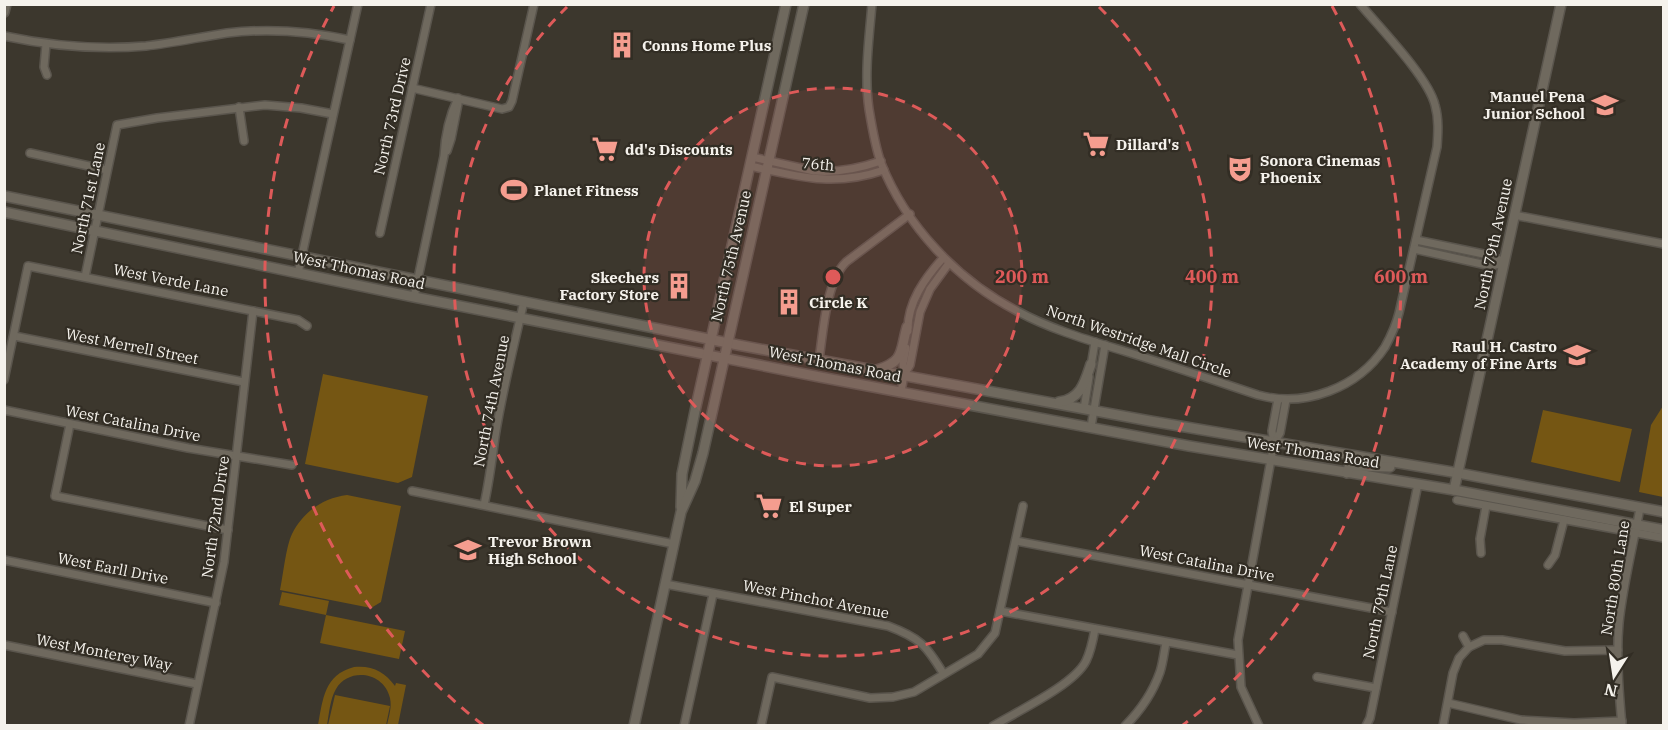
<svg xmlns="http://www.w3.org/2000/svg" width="1668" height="730" viewBox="0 0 1668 730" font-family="'IBM Plex Serif',serif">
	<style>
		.green { fill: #755613 }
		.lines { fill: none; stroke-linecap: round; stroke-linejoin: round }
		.street-casing { stroke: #5a554d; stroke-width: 10 }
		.secondary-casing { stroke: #5a554d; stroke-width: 12 }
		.street { stroke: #6f695e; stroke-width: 7 }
		.secondary { stroke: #6f695e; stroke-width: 9 }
		.ring { fill: none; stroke: #de5a59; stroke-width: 3; stroke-dasharray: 10 8 }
		.labels { text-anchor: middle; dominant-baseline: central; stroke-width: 4.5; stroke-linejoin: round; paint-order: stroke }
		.poi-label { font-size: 15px; font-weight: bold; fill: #f5f2ec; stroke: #322d24; text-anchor: start }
		.street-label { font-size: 15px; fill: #f5f2ec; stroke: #322d24 }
		.centre { fill: #de5a59; stroke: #322d24; stroke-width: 3 }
		.ring-label { font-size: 18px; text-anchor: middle; font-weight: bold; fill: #de5a59; stroke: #322d24; stroke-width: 4.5; stroke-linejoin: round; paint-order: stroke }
	</style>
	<rect width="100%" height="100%" fill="#3c372d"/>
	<g class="green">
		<polygon points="323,374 428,396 412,477 398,483 305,464"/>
		<polygon points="1663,406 1663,497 1639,492 1651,425"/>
		<polygon points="1543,410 1632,429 1620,482 1531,462"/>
		<path d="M347,495L401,506L381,602L371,608L280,590C283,576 286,546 292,534C303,512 323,498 347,495Z"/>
		<polygon points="282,592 329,601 326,615 405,631 399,659 320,643 326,615 279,605"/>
		<path d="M354,667C372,665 385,672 395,686L396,683L406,685L398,725H387C389,716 392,707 390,698C384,672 349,667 336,689C330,699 329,714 327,725H318C323,699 324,675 354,667Z"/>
		<polygon points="335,695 390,706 386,725 328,725"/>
	</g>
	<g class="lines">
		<g class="street-casing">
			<g id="street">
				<path d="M872,4C869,39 864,75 869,109C872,127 875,146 881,163C906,226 957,280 1017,311C1050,329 1088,340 1124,351C1169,365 1213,380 1258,395C1305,408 1358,388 1385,347C1391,336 1396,325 1399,313L1437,147C1438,133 1439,119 1435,105C1428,77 1380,28 1360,4"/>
				<path d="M4,36C51,46 98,50 146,46C173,43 200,37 227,33C269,28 309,31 350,40"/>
				<polyline points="46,44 44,67 47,75"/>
				<polyline points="412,88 502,109 509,107 512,101 534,4"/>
				<polyline points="239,107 244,141"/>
				<polyline points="447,151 451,139 458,104"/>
				<polyline points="30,153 107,170"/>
				<path d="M752,157L814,171C838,173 858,169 881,161"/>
				<path d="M750,166C800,177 834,187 884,170"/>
				<polyline points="1514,215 1664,244"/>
				<polyline points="380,233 431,4"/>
				<polyline points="1416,240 1493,256 1504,263"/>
				<polyline points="1414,249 1491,266 1504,263"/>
				<polyline points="298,273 358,4"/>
				<polyline points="85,277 117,125 157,118 265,105 301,108 333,114"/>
				<path d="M414,297L444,156C445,136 449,117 458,98"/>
				<path d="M908,331C907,303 925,278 943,258"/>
				<polyline points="14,336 244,382"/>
				<path d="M819,360C823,333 826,281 846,262L910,214"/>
				<polyline points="1091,366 1095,342"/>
				<polyline points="904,375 903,364 906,348"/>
				<polyline points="4,380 28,266 298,320 307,326"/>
				<polyline points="901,392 904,375 910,365 920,312 930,289 949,263"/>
				<polyline points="1084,409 1089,377"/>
				<polyline points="4,410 188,448 292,465"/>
				<polyline points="70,424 55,496 228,530"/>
				<polyline points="1091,427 1105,345"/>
				<polyline points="1274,443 1272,431 1278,399"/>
				<polyline points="412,491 674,544"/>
				<polyline points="1457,500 1664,538"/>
				<path d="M484,505C489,483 492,460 495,437C502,392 514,346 524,301"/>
				<polyline points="1016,541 1392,612"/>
				<polyline points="1481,553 1480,539 1486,506"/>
				<polyline points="4,560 216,603"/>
				<polyline points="1548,565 1555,555 1564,520"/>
				<path d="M665,584L888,626C920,638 926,645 943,673"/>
				<polyline points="1000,611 1238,655"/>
				<polyline points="1463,636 1469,647"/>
				<polyline points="4,645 197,684"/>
				<polyline points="1317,677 1376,688"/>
				<polyline points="1448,703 1521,720 1574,723 1622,721"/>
				<polyline points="189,726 224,562 253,311"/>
				<polyline points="684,726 713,594"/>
				<polyline points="761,726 772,677 870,698 893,697 914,692 978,654 995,633 1023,506"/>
				<path d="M993,726C1018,711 1074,685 1086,661C1091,651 1093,640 1095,629"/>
				<path d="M1125,726C1140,711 1153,692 1160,672C1163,663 1164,652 1166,643"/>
				<polyline points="1259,726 1241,687 1238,640 1274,443 1280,433 1286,400"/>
				<polyline points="1366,726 1370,718 1418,484"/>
				<polyline points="1443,726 1453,673 1459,658 1469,647 1484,640 1502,640 1565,651 1618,650"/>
				<path d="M1622,726C1619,692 1616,656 1619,623C1623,584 1633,546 1640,508"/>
			</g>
		</g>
		<g class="secondary-casing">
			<g id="secondary">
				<polyline points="4,12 6,4"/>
				<polyline points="4,196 738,345 1150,421 1458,473 1664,512"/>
				<polyline points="4,212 414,297 820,377 1189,446 1454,490 1664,530"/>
				<path d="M877,370C905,361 900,352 907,327"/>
				<path d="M1059,402C1081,399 1085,382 1091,364"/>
				<polyline points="1347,473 1349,467 1354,466 1390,467"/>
				<polyline points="1454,490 1561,4"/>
				<polyline points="681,507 682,474 695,411 786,4"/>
				<polyline points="634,726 681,512 695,481 703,453 804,4"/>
			</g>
		</g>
		<use href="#street" class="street"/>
		<use href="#secondary" class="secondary"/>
	</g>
	<circle cx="833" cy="277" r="189" fill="#de5a59" fill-opacity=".12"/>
	<g class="ring">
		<circle cx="833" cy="277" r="189"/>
		<path d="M1099 7A379 379 0 1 1 567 7"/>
		<path d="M483 725A568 568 0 0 1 334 6M1332 6A568 568 0 0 1 1183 725"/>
	</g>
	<defs>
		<g id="building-bare" transform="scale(2.07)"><path d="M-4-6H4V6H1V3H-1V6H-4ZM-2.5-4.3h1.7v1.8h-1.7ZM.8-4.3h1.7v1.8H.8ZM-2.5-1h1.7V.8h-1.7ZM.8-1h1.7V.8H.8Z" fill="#f59d8f" stroke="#322d24" stroke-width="2.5" paint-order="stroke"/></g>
		<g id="school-bare" transform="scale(2.07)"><path d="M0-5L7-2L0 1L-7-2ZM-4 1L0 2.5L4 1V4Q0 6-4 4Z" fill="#f59d8f" stroke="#322d24" stroke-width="2.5" paint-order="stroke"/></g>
		<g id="supermarket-bare" transform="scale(2.07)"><path d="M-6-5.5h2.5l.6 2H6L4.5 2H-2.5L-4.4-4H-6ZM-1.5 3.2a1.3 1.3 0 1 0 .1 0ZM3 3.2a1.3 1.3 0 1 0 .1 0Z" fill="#f59d8f" stroke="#322d24" stroke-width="2.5" paint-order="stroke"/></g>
		<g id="theatre-bare" transform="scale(2.07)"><path d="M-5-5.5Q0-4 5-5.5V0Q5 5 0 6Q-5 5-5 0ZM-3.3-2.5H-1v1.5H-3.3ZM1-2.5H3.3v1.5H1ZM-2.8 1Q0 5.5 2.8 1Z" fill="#f59d8f" stroke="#322d24" stroke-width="2.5" paint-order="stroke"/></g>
		<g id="stadium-bare" transform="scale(2.07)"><path d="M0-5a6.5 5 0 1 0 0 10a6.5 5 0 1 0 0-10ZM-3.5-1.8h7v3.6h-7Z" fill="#f59d8f" stroke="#322d24" stroke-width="2.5" paint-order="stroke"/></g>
	</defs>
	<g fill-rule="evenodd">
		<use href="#building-bare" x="622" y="45"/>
		<use href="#school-bare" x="1605" y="105"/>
		<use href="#supermarket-bare" x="1096" y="144"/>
		<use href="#supermarket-bare" x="605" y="149"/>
		<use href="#theatre-bare" x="1240" y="169"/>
		<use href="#stadium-bare" x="514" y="190"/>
		<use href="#building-bare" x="679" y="286"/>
		<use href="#building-bare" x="789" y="302"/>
		<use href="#school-bare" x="1577" y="355"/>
		<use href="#supermarket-bare" x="769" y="506"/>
		<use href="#school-bare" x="468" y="550"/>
	</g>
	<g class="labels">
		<g class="poi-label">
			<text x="642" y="45">Conns Home Plus</text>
			<text x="1585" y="96" text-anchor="end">Manuel Pena<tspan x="1585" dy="17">Junior School</tspan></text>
			<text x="1116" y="144">Dillard's</text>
			<text x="625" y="149">dd's Discounts</text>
			<text x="1260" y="160">Sonora Cinemas<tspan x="1260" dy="17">Phoenix</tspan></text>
			<text x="534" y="190">Planet Fitness</text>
			<text x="659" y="277" text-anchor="end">Skechers<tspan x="659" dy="17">Factory Store</tspan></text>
			<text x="809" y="302">Circle K</text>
			<text x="1557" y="346" text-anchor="end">Raul H. Castro<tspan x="1557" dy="17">Academy of Fine Arts</tspan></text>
			<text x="789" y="506">El Super</text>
			<text x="488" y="541">Trevor Brown<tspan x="488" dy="17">High School</tspan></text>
		</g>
		<g class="street-label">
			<text transform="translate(392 116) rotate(-77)">North 73rd Drive</text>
			<text transform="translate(818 164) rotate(5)">76th</text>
			<text transform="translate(88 198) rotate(-78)">North 71st Lane</text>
			<text transform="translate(1493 244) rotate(-78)">North 79th Avenue</text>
			<text transform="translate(731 256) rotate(-77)">North 75th Avenue</text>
			<text transform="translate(359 270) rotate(12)">West Thomas Road</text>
			<text transform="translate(171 280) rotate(11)">West Verde Lane</text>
			<text transform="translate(1139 341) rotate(19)">North Westridge Mall Circle</text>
			<text transform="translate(132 346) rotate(11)">West Merrell Street</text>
			<text transform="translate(835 364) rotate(11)">West Thomas Road</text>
			<text transform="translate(491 401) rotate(-79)">North 74th Avenue</text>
			<text transform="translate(133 423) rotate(11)">West Catalina Drive</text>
			<text transform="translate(1313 452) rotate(9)">West Thomas Road</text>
			<text transform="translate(215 517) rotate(-82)">North 72nd Drive</text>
			<text transform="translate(1207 563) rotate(11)">West Catalina Drive</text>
			<text transform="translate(113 568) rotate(11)">West Earll Drive</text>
			<text transform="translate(1615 578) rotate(-81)">North 80th Lane</text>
			<text transform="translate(816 599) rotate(11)">West Pinchot Avenue</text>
			<text transform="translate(1380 602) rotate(-78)">North 79th Lane</text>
			<text transform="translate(104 652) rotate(11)">West Monterey Way</text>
		</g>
	</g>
	<circle cx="833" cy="277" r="9" class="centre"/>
	<g class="ring-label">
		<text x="1022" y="283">200 m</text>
		<text x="1212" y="283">400 m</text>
		<text x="1401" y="283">600 m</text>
	</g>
	<rect width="1668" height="730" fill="none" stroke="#f5f2ec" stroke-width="12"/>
	<g transform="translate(1614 676) rotate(192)" stroke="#322d24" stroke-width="4.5" paint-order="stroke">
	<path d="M0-4.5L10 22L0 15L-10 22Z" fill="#f5f2ec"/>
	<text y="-9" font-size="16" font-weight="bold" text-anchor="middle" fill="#f5f2ec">N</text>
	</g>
</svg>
